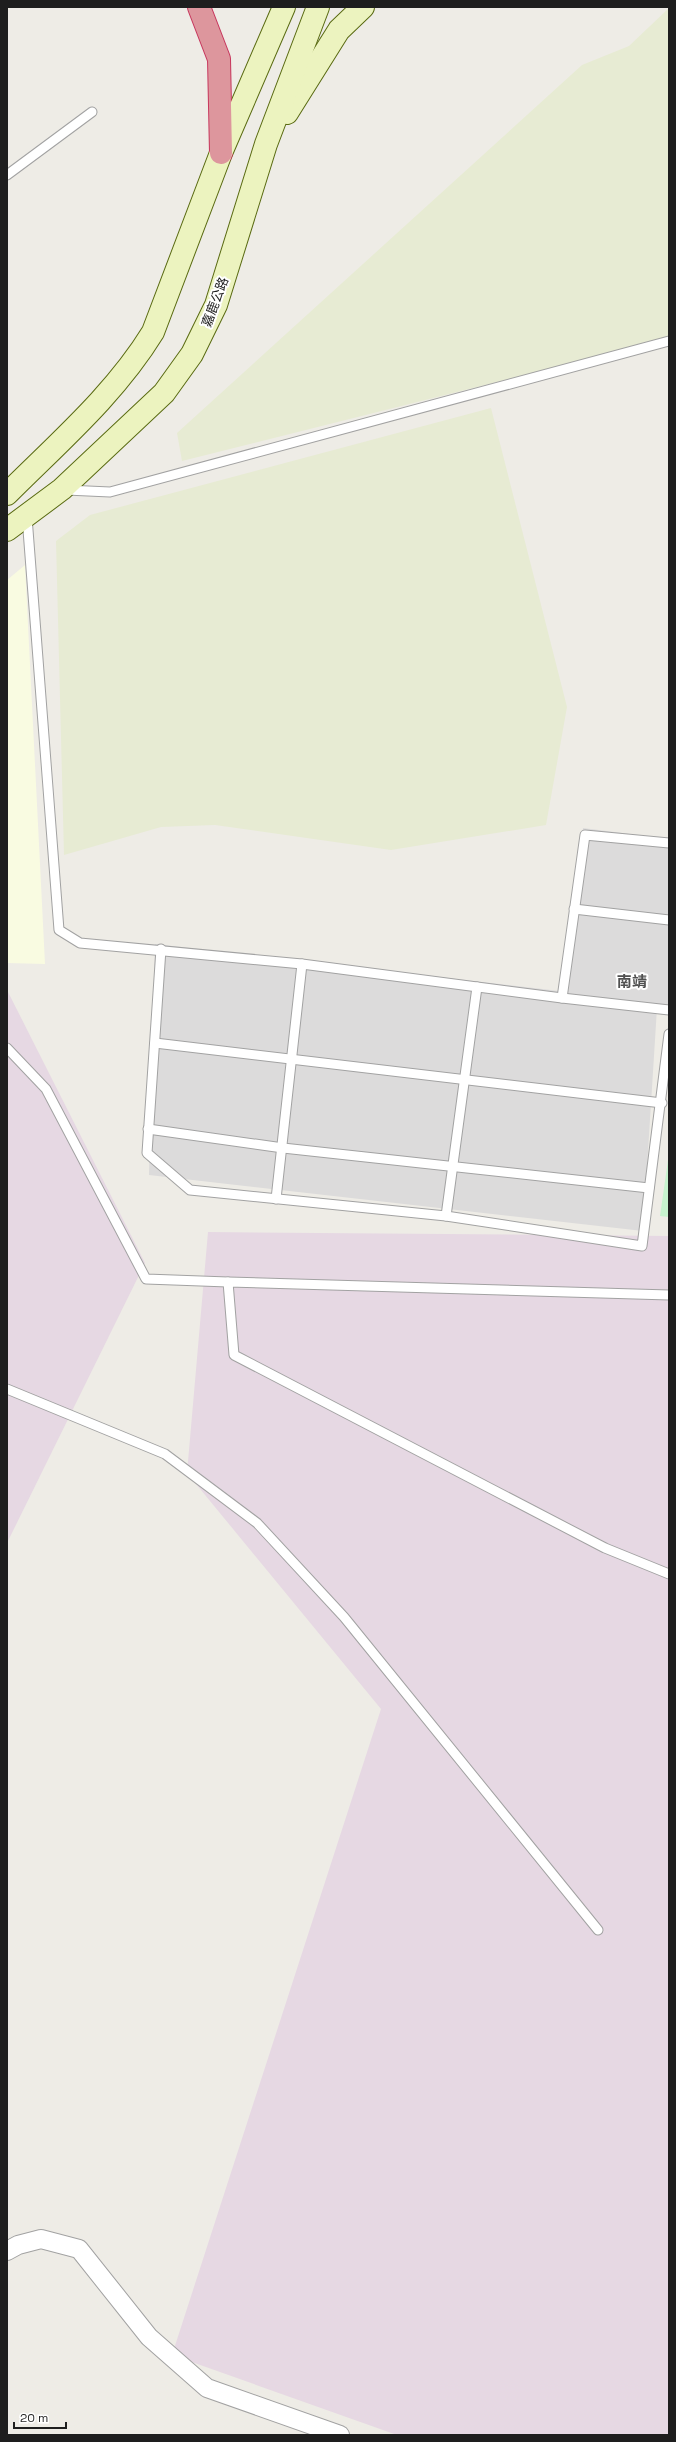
<svg xmlns="http://www.w3.org/2000/svg" width="676" height="2442" viewBox="0 0 676 2442" font-family="'Space Grotesk','Noto Sans TC',sans-serif">
	<style>
		.residential { fill: #dcdbdb }
		.industrial { fill: #e6d8e3 }
		.education { fill: #f9fbe1 }
		.farmland { fill: #e7ebd3 }
		.park { fill: #c7f3ce }
		.lines { fill: none; stroke-linecap: round; stroke-linejoin: round }
		.lane-casing { stroke: #a2a2a2; stroke-width: 11 }
		.street-casing { stroke: #a2a2a2; stroke-width: 20 }
		.secondary-casing { stroke: #596a11; stroke-width: 24 }
		.highway-casing { stroke: #c7375d; stroke-width: 24 }
		.lane { stroke: #fff; stroke-width: 9 }
		.street { stroke: #fff; stroke-width: 18 }
		.secondary { stroke: #ecf3bf; stroke-width: 22 }
		.highway { stroke: #dd969d; stroke-width: 22 }
		.labels { text-anchor: middle; dominant-baseline: central; stroke-width: 4; stroke-linejoin: round; paint-order: stroke }
		.street-label { font-size: 13px; fill: #1e1e1e; stroke: #fff }
		.quarter-label { font-size: 15px; font-weight: bold; fill: #515151; stroke: #fff }
	</style>
	<rect width="100%" height="100%" fill="#eeece6"/>
	<polygon class="residential" points="583,828 669,839 669,1008 657,1008 643,1231 149,1175 155,944 568,992"/>
	<g class="industrial">
		<polygon points="7,990 145,1263 7,1543"/>
		<polygon points="208,1232 669,1236 669,2435 397,2435 172,2355 381,1709 187,1473"/>
	</g>
	<polygon class="education" points="25,565 45,964 7,963 7,580"/>
	<g class="farmland">
		<polygon points="669,8 669,339 182,461 177,433 582,65 629,46"/>
		<polygon points="491,408 567,707 546,825 391,850 215,825 161,827 64,855 56,541 90,515"/>
	</g>
	<polygon class="park" points="669,1153 669,1217 660,1216"/>
	<g class="lines">
		<g class="lane-casing">
			<g id="lane">
				<polyline points="7,175 92,112"/>
				<polyline points="66,490 110,492 669,341"/>
				<polyline points="27,517 59,930 80,943 302,964 562,998 669,1010"/>
				<polyline points="574,909 669,920"/>
				<polyline points="161,949 147,1153 190,1190 446,1216 642,1246 669,1034"/>
				<polyline points="562,998 585,835 669,843"/>
				<polyline points="155,1043 662,1103"/>
				<polyline points="7,1048 46,1089 146,1279 228,1282"/>
				<polyline points="148,1129 283,1148 649,1188"/>
				<polyline points="276,1199 302,964"/>
				<polyline points="446,1216 477,987"/>
				<polyline points="669,1295 228,1282 234,1355 605,1548 669,1574"/>
				<polyline points="7,1389 165,1454 257,1523 344,1617 598,1930"/>
			</g>
		</g>
		<g class="street-casing">
			<polyline id="street" points="7,2251 18,2245 41,2239 79,2249 149,2337 207,2388 340,2435"/>
		</g>
		<g class="secondary-casing">
			<g id="secondary">
				<polyline points="287,113 339,30 363,7"/>
				<path d="M7,494C59,442 115,394 153,332L221,153L284,7"/>
				<polyline points="7,530 62,489 164,393 192,354 216,305 266,144 318,7"/>
			</g>
		</g>
		<g class="highway-casing">
			<polyline id="highway" points="199,7 219,59 221,153"/>
		</g>
		<use href="#lane" class="lane"/>
		<use href="#street" class="street"/>
		<use href="#secondary" class="secondary"/>
		<use href="#highway" class="highway"/>
	</g>
	<g class="labels">
		<g class="street-label">
			<text transform="translate(215 302) rotate(-69)">嘉鹿公路</text>
		</g>
		<g class="quarter-label">
			<text x="632" y="981">南靖</text>
		</g>
	</g>
	<rect width="676" height="2442" fill="none" stroke="#1e1e1e" stroke-width="16"/>
	<path d="M14 2422v6h52v-6" fill="none" stroke="#1e1e1e" stroke-width="2"/>
	<text x="20" y="2422" font-size="12" fill="#1e1e1e" stroke="#ffffff" stroke-width="3" paint-order="stroke">20 m</text>
</svg>
